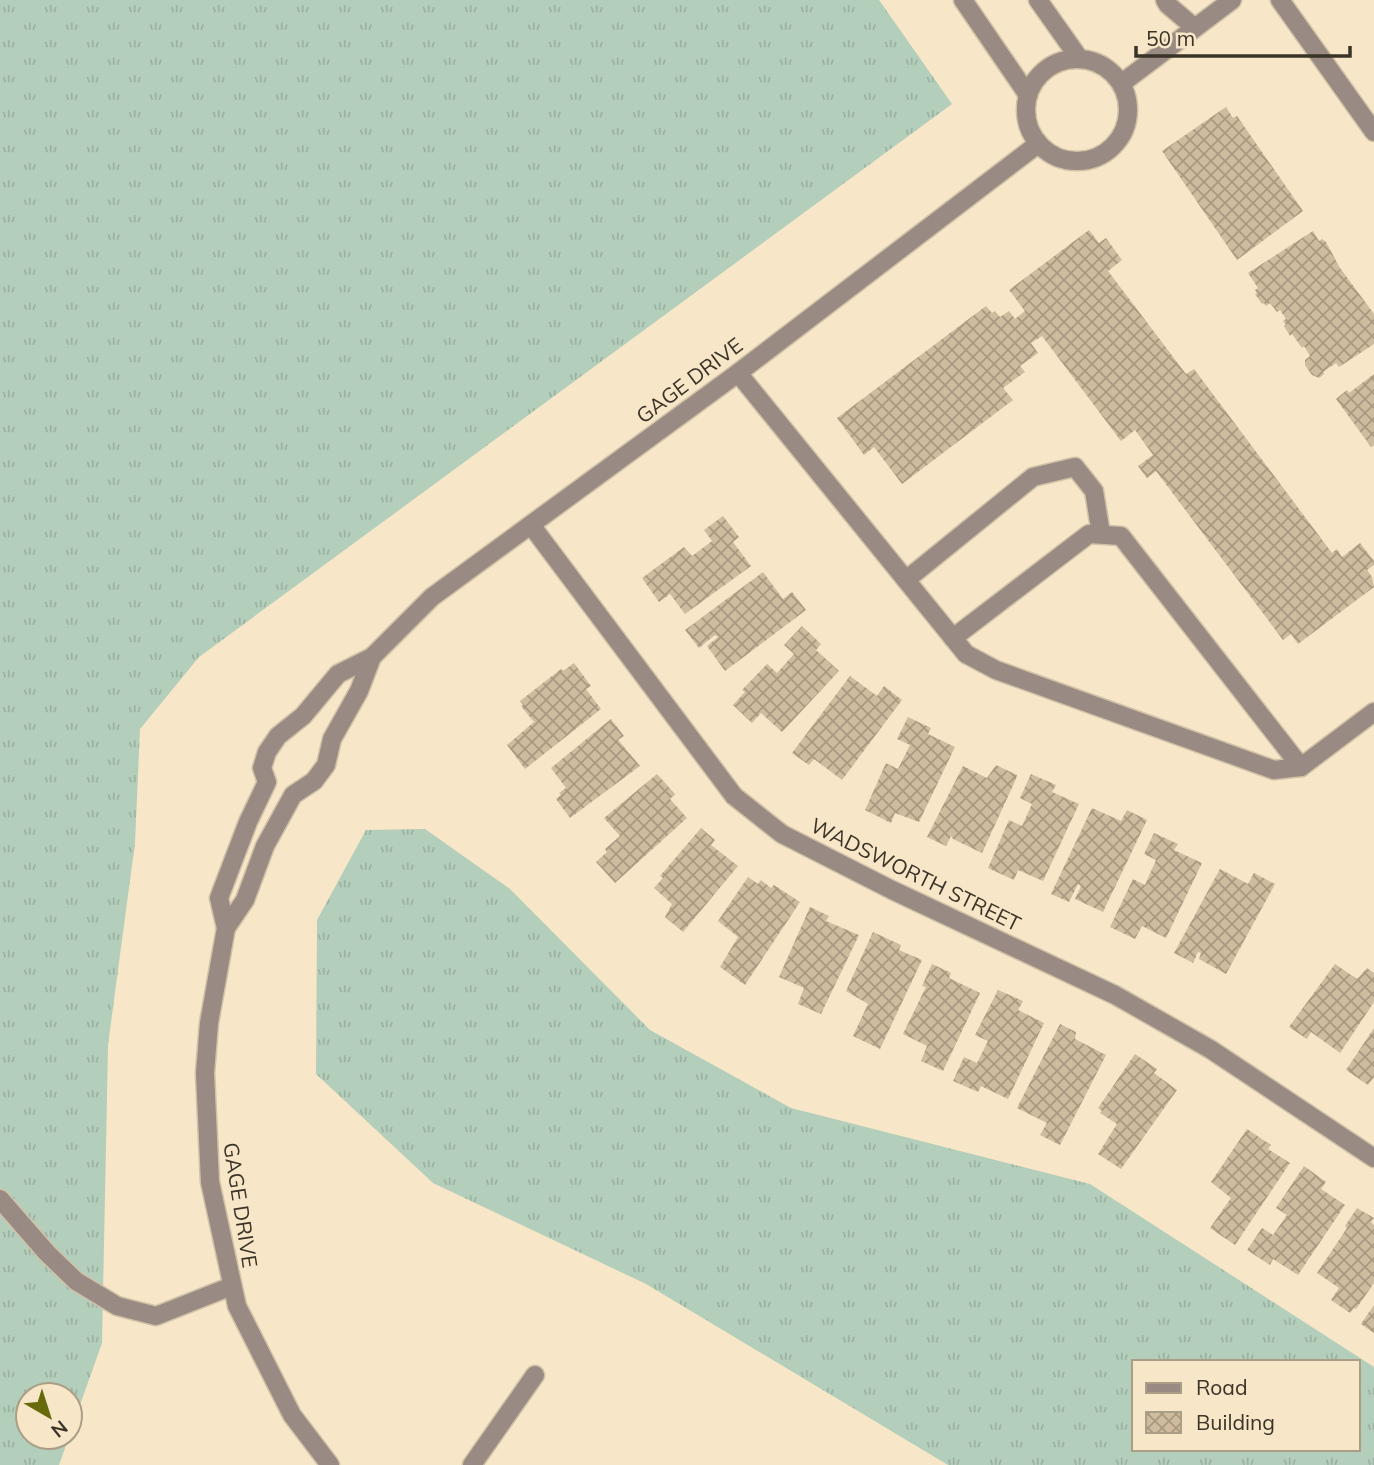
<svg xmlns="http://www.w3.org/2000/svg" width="1374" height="1465" viewBox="0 0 1374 1465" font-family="Mulish,sans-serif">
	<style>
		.grass { fill: url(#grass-tufts); fill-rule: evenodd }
		.building { fill: url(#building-cross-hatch) }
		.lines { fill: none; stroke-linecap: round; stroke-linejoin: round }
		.minor-casing { stroke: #d1c2a7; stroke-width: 21 }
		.minor { stroke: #998b83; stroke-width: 18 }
		.labels { text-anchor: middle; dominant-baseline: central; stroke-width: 7; stroke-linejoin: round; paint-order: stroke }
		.street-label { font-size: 21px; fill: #3a3327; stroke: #f7e6c7 }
	</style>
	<defs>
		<pattern id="grass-tufts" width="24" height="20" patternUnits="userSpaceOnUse" patternTransform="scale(1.75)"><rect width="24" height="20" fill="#b3cebb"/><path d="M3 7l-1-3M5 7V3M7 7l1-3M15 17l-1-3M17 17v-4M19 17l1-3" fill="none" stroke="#9bb1a1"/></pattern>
		<pattern id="building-cross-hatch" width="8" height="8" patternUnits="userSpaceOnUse" patternTransform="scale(1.75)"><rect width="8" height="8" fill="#cfbb9e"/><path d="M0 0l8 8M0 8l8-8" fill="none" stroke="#a99981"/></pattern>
	</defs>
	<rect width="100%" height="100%" fill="#f7e6c7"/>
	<g class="grass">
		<polygon points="0,0 879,0 952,104 199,657 140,729 135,843 108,1045 102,1343 70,1433 70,1395 28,1395 28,1437 69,1437 59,1465 0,1465"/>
		<path d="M425,829L510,889L650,1030L791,1108L1090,1184L1374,1367V1465H948L646,1284L433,1183L316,1074L317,920L366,830ZM1134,1362H1358V1449H1134Z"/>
	</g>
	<g class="building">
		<polygon points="1226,107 1233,118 1237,116 1303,211 1237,260 1162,151"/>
		<polygon points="1089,230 1099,243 1106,238 1122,260 1108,271 1186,374 1194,369 1332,553 1337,549 1342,557 1360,543 1374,561 1374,565 1367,570 1372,577 1374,587 1298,644 1291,634 1283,640 1156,471 1147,478 1138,466 1153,455 1135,430 1121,441 1042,336 1031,343 1038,353 1020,366 1025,372 1003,388 1013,400 902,484 874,447 864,455 837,418 986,306 992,313 995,311 1000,317 1009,311 1015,319 1025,311 1009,290"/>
		<polygon points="1313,231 1319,241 1322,239 1326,242 1340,268 1374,314 1374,344 1339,367 1336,363 1323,372 1324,374 1319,378 1312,375 1305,365 1305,360 1310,356 1304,346 1302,348 1292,334 1290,336 1284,326 1286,325 1283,321 1286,319 1280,310 1277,312 1270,303 1266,306 1264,303 1262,304 1255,294 1257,293 1255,290 1258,288 1248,273"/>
		<polygon points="1374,374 1374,445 1371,447 1336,399 1347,390 1349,393"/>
		<polygon points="723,516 739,537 733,542 751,566 685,614 670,594 659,602 642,578 684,547 692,556 712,541 704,530"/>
		<polygon points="763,572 783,599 792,592 806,610 725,671 707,646 718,637 715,635 699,648 685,630"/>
		<polygon points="802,626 821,644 816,650 839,671 782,732 761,713 752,723 733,705 745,692 742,690 767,664 777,673 794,654 784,645"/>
		<polygon points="574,663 591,686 586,689 601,709 525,769 507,745 535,721 533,721 521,706 523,705 520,701 561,669 563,671"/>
		<polygon points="850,676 877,696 884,686 902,700 842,780 814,759 809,765 792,753"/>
		<polygon points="908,717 931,728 928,734 955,747 919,822 895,813 891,823 865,810 886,763 898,769 910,745 897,739"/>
		<polygon points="611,719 624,736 618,740 619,741 640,766 570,818 556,799 561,795 559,793 566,788 551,768"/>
		<polygon points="996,765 1017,775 1016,779 982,853 953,839 951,836 946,846 927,837 963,766 987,778"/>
		<polygon points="657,774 675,794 670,799 687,818 615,883 596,862 607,852 605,849 620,836 604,818"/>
		<polygon points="1031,774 1056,785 1052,792 1079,804 1043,881 1018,870 1014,880 988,868 1009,820 1022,826 1032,804 1020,798"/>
		<polygon points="1092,808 1121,821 1127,810 1147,820 1103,912 1075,899 1081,886 1078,884 1069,902 1051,894"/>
		<polygon points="701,828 715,840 711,845 738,866 683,932 665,917 672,904 654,888 663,878 660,876"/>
		<polygon points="1154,833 1178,844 1174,850 1202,863 1166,938 1142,926 1135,939 1110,927 1133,879 1145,885 1156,860 1144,854"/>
		<polygon points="1220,869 1248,884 1254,873 1275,884 1226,974 1199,959 1201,953 1198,952 1193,963 1174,953"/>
		<polygon points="748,877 758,884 761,880 771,888 774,885 800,902 745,985 720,967 738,937 718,921"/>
		<polygon points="810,907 829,916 826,921 859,935 821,1014 798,1004 804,988 779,977"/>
		<polygon points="873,932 901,945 899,950 922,960 880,1049 853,1036 868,1004 846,991"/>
		<polygon points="932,964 951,973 949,978 980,993 943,1071 921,1061 927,1046 903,1034 926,987 922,986"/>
		<polygon points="1335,964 1357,979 1367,968 1374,973 1374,1002 1340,1053 1311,1032 1307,1039 1289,1027"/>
		<polygon points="998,990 1023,1001 1018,1010 1044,1023 1008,1099 981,1086 978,1092 953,1081 964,1057 977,1063 988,1041 975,1035"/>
		<polygon points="1060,1024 1076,1032 1075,1039 1106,1055 1060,1145 1040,1135 1047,1123 1017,1108"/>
		<polygon points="1374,1028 1374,1077 1368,1085 1346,1070"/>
		<polygon points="1135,1054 1157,1069 1154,1073 1177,1090 1121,1169 1098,1154 1117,1124 1100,1113 1102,1111 1098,1108"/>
		<polygon points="1247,1129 1271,1145 1268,1149 1290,1163 1235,1245 1210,1228 1231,1198 1211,1182"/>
		<polygon points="1304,1166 1326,1182 1321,1189 1345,1205 1298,1275 1273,1259 1270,1265 1247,1250 1262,1228 1273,1235 1287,1215 1276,1208"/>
		<polygon points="1357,1208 1374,1218 1371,1222 1374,1225 1374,1283 1356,1309 1354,1308 1350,1313 1331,1300 1339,1288 1317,1273 1347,1228 1345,1226"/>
		<polygon points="1374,1305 1374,1333 1361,1324"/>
	</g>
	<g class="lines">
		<g class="minor-casing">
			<g id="minor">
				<polyline points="963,0 1028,95"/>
				<polyline points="1038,0 1079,58"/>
				<polyline points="1165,0 1168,5 1195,28"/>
				<polyline points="1280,0 1374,132"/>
				<circle cx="1077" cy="110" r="51"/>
				<polyline points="1122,83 1232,0"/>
				<polyline points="738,373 966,654 996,670 1274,770 1301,767 1374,712"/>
				<polyline points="531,525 734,796 782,834 892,890 1115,995 1210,1049 1374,1158"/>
				<polyline points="906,580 1033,477 1075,467 1094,491 1101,534"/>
				<polyline points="953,638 1089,534 1121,536 1301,767"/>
				<polyline points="226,928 245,900 265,846 293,795 314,781 326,765 332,739 359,691 372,657"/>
				<polyline points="0,1199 47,1253 76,1281 117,1306 156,1316 232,1286"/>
				<polyline points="330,1465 292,1415 237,1306 210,1182 205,1073 209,1023 226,928 219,898 248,822 267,782 262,768 267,752 278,736 303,716 338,674 372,657 432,597 738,373 1038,144"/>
				<polyline points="472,1465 535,1375"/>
			</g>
		</g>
		<use href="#minor" class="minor"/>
	</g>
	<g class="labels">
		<g class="street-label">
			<text transform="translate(689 380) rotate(-37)">GAGE DRIVE</text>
			<text transform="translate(916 874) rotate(26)">WADSWORTH STREET</text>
			<text transform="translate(241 1205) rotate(81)">GAGE DRIVE</text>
		</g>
	</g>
	<rect x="1132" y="1360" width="228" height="91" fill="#f7e6c7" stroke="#ab9e87" stroke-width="2"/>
	<rect x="1146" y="1383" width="35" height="10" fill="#998b83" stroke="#ab9e87" stroke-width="2"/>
	<text x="1196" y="1395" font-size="21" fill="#3a3327">Road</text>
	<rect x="1146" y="1412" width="35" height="21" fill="url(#building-cross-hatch)" stroke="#ab9e87" stroke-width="2"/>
	<text x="1196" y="1430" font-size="21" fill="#3a3327">Building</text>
	<g transform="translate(49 1416) rotate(141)"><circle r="33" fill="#f7e6c7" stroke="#ab9e87" stroke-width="2"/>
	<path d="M0-5L12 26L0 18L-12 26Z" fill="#676a0b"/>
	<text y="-10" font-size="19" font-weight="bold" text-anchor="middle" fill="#3a3327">N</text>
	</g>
	<path d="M1136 46v10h214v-10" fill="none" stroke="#3a3327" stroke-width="3.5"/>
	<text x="1146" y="46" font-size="21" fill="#3a3327" stroke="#f7e6c7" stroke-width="5" paint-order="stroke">50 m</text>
</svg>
